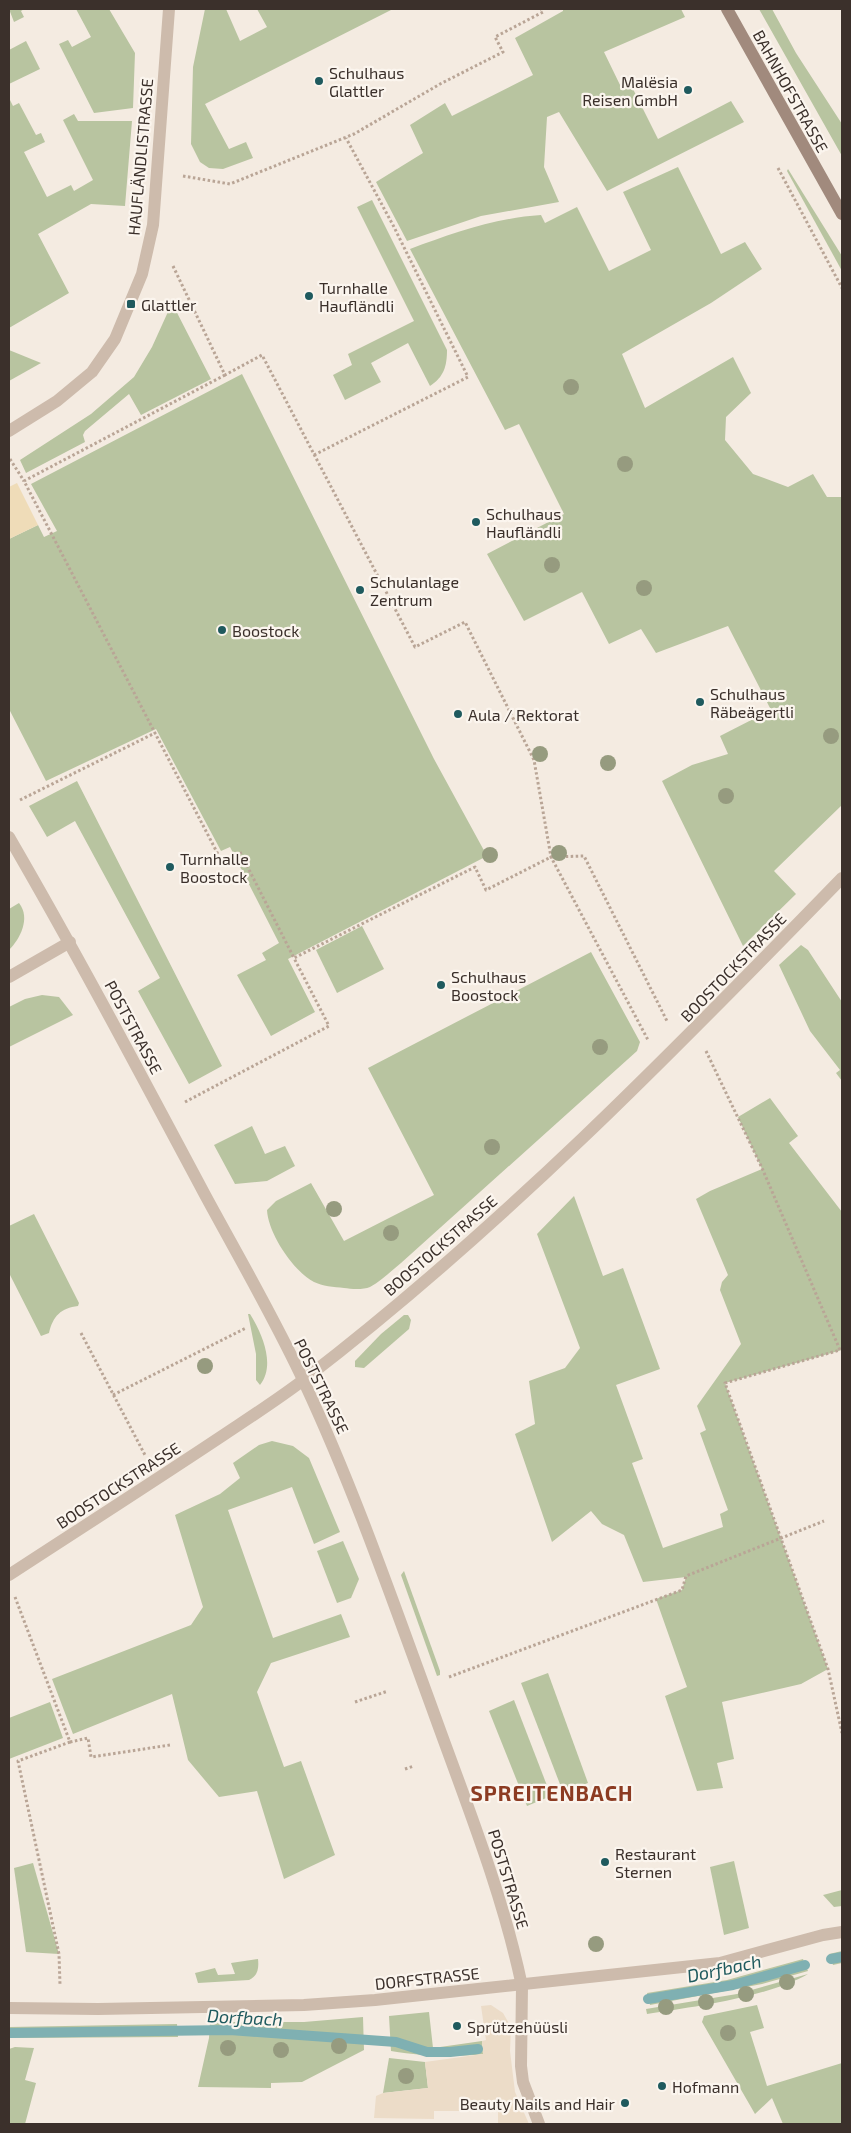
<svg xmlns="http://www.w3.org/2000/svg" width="851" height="2133" viewBox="0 0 851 2133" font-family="'Exo 2',sans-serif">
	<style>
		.green { fill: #b8c4a0 }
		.sand { fill: #efdcb8 }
		.plaza { fill: #ecdcc8 }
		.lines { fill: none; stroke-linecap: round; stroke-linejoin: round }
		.stream { stroke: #7fb0b2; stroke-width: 10 }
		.path { stroke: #b9a596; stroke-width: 3; stroke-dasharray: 2.5 2.5; stroke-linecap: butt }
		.lane { stroke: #cdbbac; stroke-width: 12 }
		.street { stroke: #cdbbac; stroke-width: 12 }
		.secondary { stroke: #a18a7d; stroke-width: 12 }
		.tree { fill: #969b7f }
		.poi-dot { fill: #1f5a5e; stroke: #fbf5ee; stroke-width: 2 }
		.labels { text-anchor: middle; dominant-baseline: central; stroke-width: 4.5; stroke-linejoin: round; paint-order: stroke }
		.poi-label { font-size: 16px; fill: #3b302b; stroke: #fbf5ee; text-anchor: start }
		.street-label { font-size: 16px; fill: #3b302b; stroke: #fbf5ee }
		.water-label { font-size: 18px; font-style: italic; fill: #1f5a5e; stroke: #fbf5ee }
		.district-label { font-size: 21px; font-weight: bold; letter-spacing: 1px; fill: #8c3b22; stroke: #fbf5ee }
	</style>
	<rect width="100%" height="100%" fill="#f4ebe1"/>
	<g class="green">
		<polygon points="9,9 24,9 21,11 24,17 14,22"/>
		<polygon points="76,9 109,9 135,53 133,108 94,113 59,44 68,40 72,47 91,37"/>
		<polygon points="205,9 226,9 240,41 267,27 257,9 393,9 205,104 229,149 246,142 253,158 223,169 209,168 200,162 191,144 193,67"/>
		<polygon points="563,9 681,9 685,17 604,52 621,87 630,83 658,139 731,101 744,122 607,191 559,112 547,117 544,167 559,202 481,216 407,241 376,182 423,153 410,125 445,103 452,116 533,75 515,38 563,11"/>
		<polygon points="759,9 772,9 796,53 842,124 842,156"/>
		<polygon points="26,41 40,69 9,84 9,50"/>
		<polygon points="9,98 13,106 19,103 36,135 41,133 45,142 24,152 47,197 71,185 74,191 93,180 63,120 74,114 78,121 132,121 125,206 91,204 38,234 69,293 9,328"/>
		<path d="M678,167L721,254L745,242L762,269L711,303L622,354L645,408L733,357L751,393L726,417L725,440L753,474L788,487L813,474L827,497H842V805L774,871L796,894L743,946L662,781L692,765L728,754L720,736L771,710L728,626L656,653L641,629L609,644L582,592L524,621L487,554L564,514L519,424L505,430L410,249C453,233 495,218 541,215L545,223L577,207L609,271L651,250L623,192Z"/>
		<polygon points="788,169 842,256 842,271 787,171"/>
		<path d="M372,200L447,350C447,366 444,377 430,386L408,343L371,363L381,382L345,400L333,375L352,365L348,354L414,321L357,207Z"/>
		<polygon points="172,303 211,379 141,415 129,394 85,431 83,435 85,442 26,473 20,460 91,414 134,377 152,347"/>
		<polygon points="9,350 41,363 9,381"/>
		<polygon points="242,374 434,759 487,856 288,959 315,1012 271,1036 237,975 266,960 262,953 279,943 230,847 221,851 156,729 46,781 9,709 9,539 38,525 44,537 57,531 31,484"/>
		<polygon points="77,781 222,1066 189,1084 138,991 160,978 75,821 47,837 29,806"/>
		<path d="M19,903C31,918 20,939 9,950V909Z"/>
		<polygon points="362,926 384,969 337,993 316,950"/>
		<polygon points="801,945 808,950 842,1002 842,1081 836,1073 840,1070 810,1031 779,965"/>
		<path d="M591,952L640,1042L637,1051L401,1263C391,1271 381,1281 370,1287C363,1290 351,1289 344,1288C334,1287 322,1286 314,1282C293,1271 268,1233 267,1210L276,1201L311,1183L344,1241L434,1195L368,1068Z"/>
		<polygon points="42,995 59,997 73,1015 9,1047 9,1007 25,999"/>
		<polygon points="770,1098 798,1136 789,1143 842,1212 842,1350 725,1383 828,1669 801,1684 722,1702 734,1759 717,1763 723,1788 697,1791 665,1696 687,1687 656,1599 682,1590 686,1577 643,1582 624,1535 602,1524 591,1511 552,1542 515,1434 535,1424 529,1381 565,1368 580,1348 537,1234 574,1196 603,1276 623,1268 660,1369 616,1385 643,1459 632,1463 663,1548 723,1527 720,1514 728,1510 700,1433 706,1430 697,1406 741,1344 720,1290 722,1282 728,1275 696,1199 710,1191 762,1169 738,1117"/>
		<polygon points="252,1126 265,1154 285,1146 295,1166 267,1181 235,1184 214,1145"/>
		<path d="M34,1214L79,1303L78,1306C61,1308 53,1316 49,1333L41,1336L9,1273V1226Z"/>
		<path d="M248,1314H250C262,1333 276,1365 260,1385L256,1380V1354Z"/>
		<polygon points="404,1315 408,1315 411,1320 409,1329 364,1368 355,1367 355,1361 381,1334"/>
		<polygon points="272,1441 293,1446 309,1458 340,1532 314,1544 292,1487 228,1510 273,1638 341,1614 350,1637 271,1663 257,1692 284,1767 301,1761 335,1855 284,1879 257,1791 219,1797 188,1760 172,1694 73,1734 52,1679 191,1625 203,1607 175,1515 220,1494 240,1478 233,1463 259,1445"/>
		<polygon points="343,1541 359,1579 351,1598 337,1603 317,1551"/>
		<polygon points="404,1571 440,1671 440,1675 437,1676 401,1575"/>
		<polygon points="548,1673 588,1783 563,1792 521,1683"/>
		<polygon points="514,1700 551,1796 527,1806 489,1711"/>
		<polygon points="50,1702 63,1738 9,1759 9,1718"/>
		<polygon points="734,1861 749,1928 724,1935 710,1867"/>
		<polygon points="33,1863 59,1954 26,1952 14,1868"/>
		<polygon points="842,1890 842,1906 834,1907 823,1895"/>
		<polygon points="842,1951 842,1963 833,1965 829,1954"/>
		<path d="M258,1959C259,1968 258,1976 249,1980L198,1983L195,1973L215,1968L218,1975L235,1974L231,1963Z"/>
		<polygon points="803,1959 808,1971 762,1984 650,2005 647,1993 727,1980"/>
		<path d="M808,1974C768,1997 694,2007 647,2014L646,2009L737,1994Z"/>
		<polygon points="757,2005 764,2028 750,2032 767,2086 842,2063 842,2124 783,2124 772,2098 755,2114 702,2022 704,2016"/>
		<path d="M429,2012L433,2048L482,2041L483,2054C449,2058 424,2056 391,2051L389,2016Z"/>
		<polygon points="363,2017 364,2050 302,2082 271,2083 271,2088 198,2087 209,2038 210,2022 304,2022"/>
		<polygon points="177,2024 178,2037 9,2038 9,2027"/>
		<polygon points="15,2047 34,2048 25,2080 36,2083 25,2124 9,2124 9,2049"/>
		<polygon points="389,2058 425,2062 428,2088 383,2093"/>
	</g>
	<polygon class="sand" points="17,483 38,525 9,539 9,487"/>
	<polygon class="plaza" points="491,2005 503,2013 511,2027 510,2051 515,2092 529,2124 498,2124 498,2111 434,2111 434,2119 374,2118 376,2096 383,2093 428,2088 425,2062 483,2054 482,2041 486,2040 481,2006"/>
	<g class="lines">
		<g class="stream">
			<polyline points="831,1959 842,1957"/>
			<polyline points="648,1999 733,1985 805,1965"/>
			<polyline points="9,2033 230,2030 396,2042 427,2052 450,2052 478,2049"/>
		</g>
		<g class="path">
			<polyline points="778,168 842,288"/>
			<polyline points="183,176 230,184 354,134 440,84 503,52 495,37 543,12 541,9"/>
			<polyline points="173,266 225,375 262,355 415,647 465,622 534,760 551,857 648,1040"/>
			<polyline points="225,375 24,481 221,860 240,852 294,958"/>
			<polyline points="314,455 468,377 394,227 346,138"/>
			<polyline points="10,459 24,481"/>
			<polyline points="20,800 155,733"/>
			<polyline points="706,1051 762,1168 840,1350 725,1383 828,1669 842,1733"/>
			<polyline points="185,1102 329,1026 294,958 475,867 486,890 551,857 584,856 667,1021"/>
			<polyline points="81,1333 146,1457"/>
			<polyline points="113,1395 246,1328"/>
			<polyline points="15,1597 70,1742 18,1761 59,1954 60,1985"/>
			<polyline points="449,1677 682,1590 686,1576 824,1521"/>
			<polyline points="355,1702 388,1691"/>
			<polyline points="70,1742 88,1738 91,1757 170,1745"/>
			<polyline points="405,1769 414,1766"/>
		</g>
		<polyline class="lane" points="522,1986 521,2066 523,2082 539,2124"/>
		<g class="street">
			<polyline points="9,431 57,401 92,372 115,339 142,274 153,225 169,9"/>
			<path d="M9,837C77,954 140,1073 204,1193C238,1256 275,1319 305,1384C354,1489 392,1599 432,1708C465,1800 502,1891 522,1986"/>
			<polyline points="9,977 70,942"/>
			<path d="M9,1575C81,1528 153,1482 225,1434C252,1416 280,1398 306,1378C500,1229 672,1053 842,878"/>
			<polyline points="9,2008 98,2009 304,2005 375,2000 720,1963 823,1935 842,1932"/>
		</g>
		<polyline class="secondary" points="727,9 842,214"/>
	</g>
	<g class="tree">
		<circle cx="571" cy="387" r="8"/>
		<circle cx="625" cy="464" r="8"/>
		<circle cx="552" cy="565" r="8"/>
		<circle cx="644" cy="588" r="8"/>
		<circle cx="831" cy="736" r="8"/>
		<circle cx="540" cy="754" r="8"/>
		<circle cx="608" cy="763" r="8"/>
		<circle cx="726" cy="796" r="8"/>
		<circle cx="559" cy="853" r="8"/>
		<circle cx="490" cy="855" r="8"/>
		<circle cx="600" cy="1047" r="8"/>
		<circle cx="492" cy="1147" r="8"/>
		<circle cx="334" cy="1209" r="8"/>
		<circle cx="391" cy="1233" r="8"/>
		<circle cx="205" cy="1366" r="8"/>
		<circle cx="596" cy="1944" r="8"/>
		<circle cx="787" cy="1982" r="8"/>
		<circle cx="746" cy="1994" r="8"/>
		<circle cx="706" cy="2002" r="8"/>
		<circle cx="666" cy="2007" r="8"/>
		<circle cx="728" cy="2033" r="8"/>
		<circle cx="339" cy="2046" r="8"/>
		<circle cx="228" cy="2048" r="8"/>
		<circle cx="281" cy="2050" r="8"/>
		<circle cx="406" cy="2076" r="8"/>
	</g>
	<g class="poi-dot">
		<circle cx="319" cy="81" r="5"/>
		<circle cx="688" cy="90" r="5"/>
		<circle cx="309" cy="296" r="5"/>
		<rect x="126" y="299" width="10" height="10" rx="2.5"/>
		<circle cx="476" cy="522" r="5"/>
		<circle cx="360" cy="590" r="5"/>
		<circle cx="222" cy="630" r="5"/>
		<circle cx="700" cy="702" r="5"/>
		<circle cx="458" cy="714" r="5"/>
		<circle cx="170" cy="867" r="5"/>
		<circle cx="441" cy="985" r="5"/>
		<circle cx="605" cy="1862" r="5"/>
		<circle cx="457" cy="2026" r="5"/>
		<circle cx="662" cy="2086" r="5"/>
		<circle cx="625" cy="2103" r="5"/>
	</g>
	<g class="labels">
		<g class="poi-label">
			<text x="329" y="72">Schulhaus<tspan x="329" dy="18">Glattler</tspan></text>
			<text x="678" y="81" text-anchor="end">Malësia<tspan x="678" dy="18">Reisen GmbH</tspan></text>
			<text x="319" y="287">Turnhalle<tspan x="319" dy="18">Haufländli</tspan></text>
			<text x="141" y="304">Glattler</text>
			<text x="486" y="513">Schulhaus<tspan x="486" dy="18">Haufländli</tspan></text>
			<text x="370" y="581">Schulanlage<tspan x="370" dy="18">Zentrum</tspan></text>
			<text x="232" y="630">Boostock</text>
			<text x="710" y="693">Schulhaus<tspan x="710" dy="18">Räbeägertli</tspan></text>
			<text x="468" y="714">Aula / Rektorat</text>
			<text x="180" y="858">Turnhalle<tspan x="180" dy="18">Boostock</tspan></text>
			<text x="451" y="976">Schulhaus<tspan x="451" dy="18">Boostock</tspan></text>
			<text x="615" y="1853">Restaurant<tspan x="615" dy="18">Sternen</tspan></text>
			<text x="467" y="2026">Sprützehüüsli</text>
			<text x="672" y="2086">Hofmann</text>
			<text x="615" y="2103" text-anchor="end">Beauty Nails and Hair</text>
		</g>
		<g class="street-label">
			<text transform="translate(791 91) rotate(61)">BAHNHOFSTRASSE</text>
			<text transform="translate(140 157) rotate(-85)">HAUFLÄNDLISTRASSE</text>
			<text transform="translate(733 967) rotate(-46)">BOOSTOCKSTRASSE</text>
			<text transform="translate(134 1027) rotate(62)">POSTSTRASSE</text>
			<text transform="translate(440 1245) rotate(-41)">BOOSTOCKSTRASSE</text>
			<text transform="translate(322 1386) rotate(64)">POSTSTRASSE</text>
			<text transform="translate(118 1485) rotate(-33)">BOOSTOCKSTRASSE</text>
			<text transform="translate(509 1879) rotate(73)">POSTSTRASSE</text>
			<text transform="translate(427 1978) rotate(-6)">DORFSTRASSE</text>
		</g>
		<g class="water-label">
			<text transform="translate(724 1968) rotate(-12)">Dorfbach</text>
			<text transform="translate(245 2017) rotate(3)">Dorfbach</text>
		</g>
		<g class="district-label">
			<text x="552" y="1792">SPREITENBACH</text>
		</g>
	</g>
	<rect width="851" height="2133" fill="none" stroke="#3b302b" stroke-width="20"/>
</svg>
